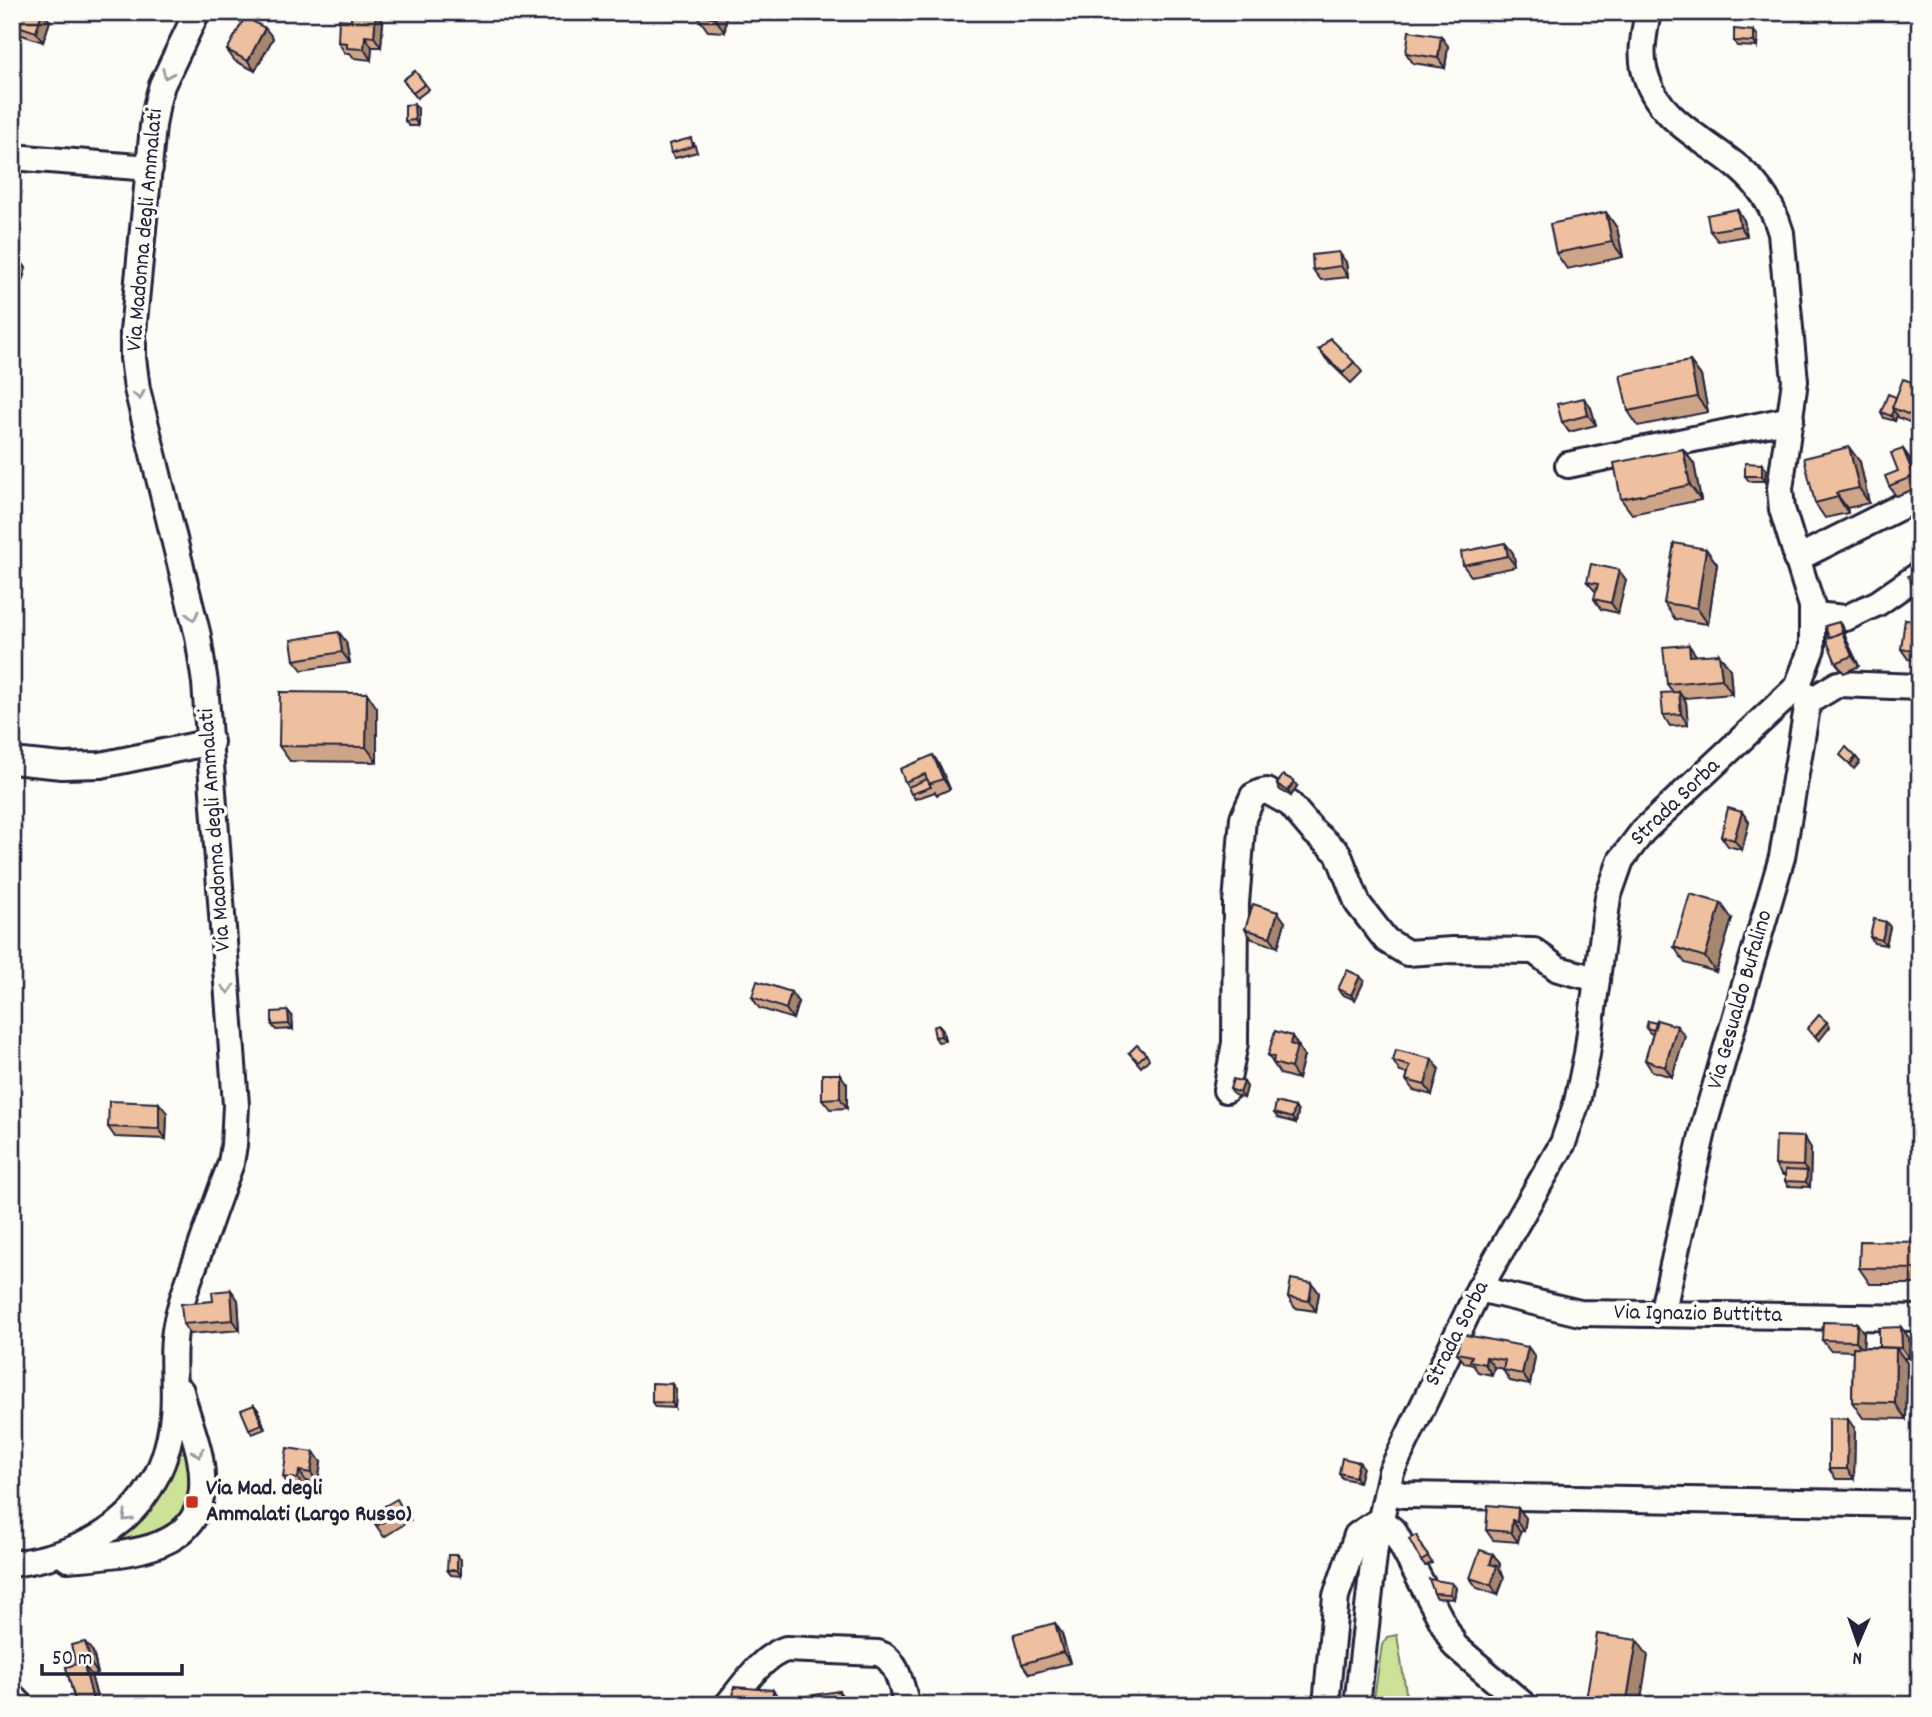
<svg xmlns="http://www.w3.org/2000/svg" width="1932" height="1717" viewBox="0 0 1932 1717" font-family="Dekko,sans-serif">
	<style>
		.green { fill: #cce297; stroke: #778269; stroke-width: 2 }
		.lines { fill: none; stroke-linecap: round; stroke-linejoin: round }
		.minor-casing { stroke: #22223b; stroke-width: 30 }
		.minor { stroke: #fdfcf7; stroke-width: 24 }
		.wall { fill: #cea589; stroke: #22223b; stroke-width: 2 }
		.shaded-wall { fill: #a7866f; stroke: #22223b; stroke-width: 2 }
		.building { fill: #efc09f; stroke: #22223b; stroke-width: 2 }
		.oneway { stroke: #9a9aa2 }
		.poi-dot { fill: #c8321e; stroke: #fdfcf7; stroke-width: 2.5 }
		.labels { text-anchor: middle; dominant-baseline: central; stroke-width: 7; stroke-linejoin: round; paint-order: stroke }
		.street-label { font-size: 23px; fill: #22223b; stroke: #fdfcf7 }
		.poi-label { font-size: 23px; font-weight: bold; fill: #22223b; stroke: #fdfcf7; text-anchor: start }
	</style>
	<rect width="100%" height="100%" fill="#fdfcf7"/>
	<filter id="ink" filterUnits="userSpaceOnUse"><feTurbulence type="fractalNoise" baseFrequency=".0143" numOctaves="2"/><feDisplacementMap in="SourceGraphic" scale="14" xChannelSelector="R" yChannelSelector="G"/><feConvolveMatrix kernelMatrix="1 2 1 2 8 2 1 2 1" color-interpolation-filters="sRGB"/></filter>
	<g filter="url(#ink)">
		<g class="green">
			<path d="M177,1452L186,1453L189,1475L187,1510L164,1534L114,1546L113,1541C145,1519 165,1489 177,1452Z"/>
			<polygon points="1397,1635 1408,1705 1373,1705 1382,1645 1387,1637"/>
		</g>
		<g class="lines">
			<g class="minor-casing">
				<g id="minor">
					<polyline points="12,157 150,168"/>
					<polyline points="1568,465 1791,419"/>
					<polyline points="1796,559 1920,497"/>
					<polyline points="1814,615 1846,618 1878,603 1920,574"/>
					<polyline points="1808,702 1838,684 1920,687"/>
					<polyline points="12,761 62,766 101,765 211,742"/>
					<polyline points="1226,1090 1235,1043 1236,903 1243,818 1253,796 1261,792 1267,791 1290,804 1313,831 1338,853 1358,904 1386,940 1407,953 1453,950 1534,951 1558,969 1597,979"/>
					<polyline points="1479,1289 1580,1313 1920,1318"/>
					<polyline points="1662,1314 1705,1122 1782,857 1808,702 1805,694 1797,687"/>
					<polyline points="1387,1491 1404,1495 1920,1504"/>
					<polyline points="1380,1520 1394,1531 1455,1646 1524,1705"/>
					<path d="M68,1559C136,1553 217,1552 200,1458C196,1436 186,1414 181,1391"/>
					<path d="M12,1564C100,1552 164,1508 173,1415C176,1386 170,1354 176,1325C180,1302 189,1280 197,1258C208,1226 219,1195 231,1163L234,1145L236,1105L205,683L198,636L137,389L133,358V332L153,126L157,103L162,85L197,12"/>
					<polyline points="12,1696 21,1705"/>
					<path d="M727,1705C744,1685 761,1657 786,1649L878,1653C898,1659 901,1687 907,1705"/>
					<polyline points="1326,1705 1336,1596 1357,1535 1380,1520"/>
					<path d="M1357,1705L1375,1547L1391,1472L1479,1289L1563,1143L1577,1102L1587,1054L1608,897L1621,860L1643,831L1797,687L1812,648V606L1782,509L1780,489L1795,381L1781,233C1776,216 1768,199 1756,185C1724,146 1662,129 1646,76C1639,55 1644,34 1648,12"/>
				</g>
			</g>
			<use href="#minor" class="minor"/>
		</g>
		<g class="wall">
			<polygon points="12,12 50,21 43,42 16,33 14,39 12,38"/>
			<polygon points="376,12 383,22 381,47 372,47 371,60 354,58 350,53 345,53 338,42 351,20"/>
			<polygon points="603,12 623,12 623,15 607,19"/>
			<polygon points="696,12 737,12 737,18 726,17 725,32 708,31 697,16"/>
			<polygon points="265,28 273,38 255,71 235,61 227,50"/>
			<polygon points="1758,36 1757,47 1737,46 1734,41"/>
			<polygon points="1448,46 1445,68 1413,63 1406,53"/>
			<polygon points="415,71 429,89 417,98 403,80"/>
			<polygon points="418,109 418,126 409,126 405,121"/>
			<polygon points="694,143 697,152 675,158 671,153"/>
			<polygon points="1744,220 1747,236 1718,241 1710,231"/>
			<polygon points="1617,228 1623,257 1567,269 1556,253"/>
			<polygon points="12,243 16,248 14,253 26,268 18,295 12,294"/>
			<polygon points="1346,262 1348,277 1321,280 1313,270"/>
			<polygon points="1319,350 1354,362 1362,372 1351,383 1327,360"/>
			<polygon points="1690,361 1701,376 1708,412 1638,426 1628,411"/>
			<polygon points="1920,385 1920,426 1899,418 1897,415 1895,421 1884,418 1881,412 1896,397"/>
			<polygon points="1591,408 1596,425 1569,432 1562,422"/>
			<polygon points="1683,449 1694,464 1701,500 1632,514 1621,499"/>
			<polygon points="1903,449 1910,459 1920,484 1920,487 1896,496 1889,486 1898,471"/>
			<polygon points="1860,462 1869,503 1847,508 1848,513 1825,518 1815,503"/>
			<polygon points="1766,469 1765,481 1749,481 1745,476"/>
			<polygon points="1505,543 1513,553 1516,567 1471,576 1463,565"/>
			<polygon points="1706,549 1717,564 1708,624 1675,619 1664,603"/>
			<polygon points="1626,580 1618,613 1601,609 1594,599 1596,592 1587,582"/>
			<polygon points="1920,621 1920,661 1908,659 1901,649"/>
			<polygon points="1843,627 1846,639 1859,666 1844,673 1836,663 1829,638"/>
			<polygon points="346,642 350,663 302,670 294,660"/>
			<polygon points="1697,656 1730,669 1732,694 1684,698 1686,702 1688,725 1670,726 1663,715 1673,692 1667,684"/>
			<polygon points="377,708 377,762 290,761 279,746"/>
			<polygon points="933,755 940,766 950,789 937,795 935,792 915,799 905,782"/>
			<polygon points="1277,784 1297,786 1291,796 1280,790"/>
			<polygon points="1742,812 1749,822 1742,850 1728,846 1721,836"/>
			<polygon points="1732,919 1716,972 1685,963 1674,947"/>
			<polygon points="1285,922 1278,947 1252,939 1245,929"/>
			<polygon points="1886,922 1890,927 1886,945 1874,943 1870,937"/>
			<polygon points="1364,981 1355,1000 1341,994 1338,989"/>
			<polygon points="752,997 798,1002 793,1019 759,1008"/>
			<polygon points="288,1011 292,1016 293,1029 276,1030 272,1025"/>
			<polygon points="1656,1023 1685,1036 1672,1077 1652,1071 1645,1060 1653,1034 1650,1033 1646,1028"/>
			<polygon points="943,1031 945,1041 938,1042 935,1037"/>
			<polygon points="1299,1046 1299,1048 1304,1056 1298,1079 1280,1074 1268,1055"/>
			<polygon points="1129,1053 1146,1054 1149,1059 1141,1067"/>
			<polygon points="1393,1061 1439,1069 1432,1095 1413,1090 1406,1080 1408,1074 1400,1072"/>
			<polygon points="1920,1071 1920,1120 1913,1111"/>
			<polygon points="1244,1082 1247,1087 1244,1098 1234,1095 1230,1089"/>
			<polygon points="847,1084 847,1108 830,1109 822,1099"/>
			<polygon points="1295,1107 1298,1112 1296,1123 1278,1118 1274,1113"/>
			<polygon points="167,1113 166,1139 115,1137 108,1127"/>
			<polygon points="1804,1137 1811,1148 1810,1187 1788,1186 1785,1181 1785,1175 1782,1175 1775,1165"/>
			<polygon points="1920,1242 1920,1284 1870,1284 1859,1268"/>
			<polygon points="1312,1283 1319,1293 1316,1311 1295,1308 1288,1297"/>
			<polygon points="231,1290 238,1300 240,1330 190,1334 183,1324 213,1301"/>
			<polygon points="1901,1327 1909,1338 1909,1358 1904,1358 1907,1363 1906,1419 1863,1418 1852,1402 1853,1351 1830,1350 1822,1340 1864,1333 1863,1347 1879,1347"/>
			<polygon points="1528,1347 1535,1357 1530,1385 1510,1381 1503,1370 1503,1369 1494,1367 1492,1375 1478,1372 1473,1365 1465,1363 1457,1353"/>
			<polygon points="672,1384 676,1389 675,1408 655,1407 652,1402"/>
			<polygon points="254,1405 258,1410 265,1429 252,1434 249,1429"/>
			<polygon points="1855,1429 1854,1479 1836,1479 1829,1469"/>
			<polygon points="321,1462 318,1483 306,1481 305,1490 290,1487 283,1477"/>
			<polygon points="1359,1462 1363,1467 1359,1482 1342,1478 1339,1473"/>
			<polygon points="1518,1508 1526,1518 1524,1531 1520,1531 1518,1542 1493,1540 1486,1530"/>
			<polygon points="404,1509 411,1520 384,1537 369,1515"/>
			<polygon points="1416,1535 1432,1563 1425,1566 1421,1561"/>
			<polygon points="1493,1554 1500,1564 1499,1569 1504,1577 1498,1595 1477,1588 1470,1578"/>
			<polygon points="461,1560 461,1576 451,1575 447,1570"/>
			<polygon points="1452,1583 1456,1588 1454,1599 1437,1598 1434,1593"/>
			<polygon points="1055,1623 1062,1634 1070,1663 1029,1674 1022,1664"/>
			<polygon points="93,1652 98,1674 91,1675 99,1705 76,1705 66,1667 76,1664"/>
		</g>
		<g class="shaded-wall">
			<polygon points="42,12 50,21 43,42 36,32"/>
			<polygon points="376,12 383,22 381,47 374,37"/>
			<polygon points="715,12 722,12 726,17 725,32 714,17"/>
			<polygon points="12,28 16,33 14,39 12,36"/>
			<polygon points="265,28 273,38 255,71 248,61"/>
			<polygon points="1754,31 1758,36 1757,47 1754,42"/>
			<polygon points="365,36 372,47 371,60 364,49"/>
			<polygon points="1441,36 1448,46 1445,68 1438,58"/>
			<polygon points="414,104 418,109 418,126 415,120"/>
			<polygon points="1737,209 1744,220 1747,236 1740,226"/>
			<polygon points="1606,212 1617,228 1623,257 1612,242"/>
			<polygon points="12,243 16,248 12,259"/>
			<polygon points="1339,252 1346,262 1348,277 1341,266"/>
			<polygon points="15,253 26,268 18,295 12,287 12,262"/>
			<polygon points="1690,361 1701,376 1708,412 1697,397"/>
			<polygon points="1584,398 1591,408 1596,425 1588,415"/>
			<polygon points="1893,410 1897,415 1895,421 1891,416"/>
			<polygon points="1849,447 1860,462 1869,503 1859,488"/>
			<polygon points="1683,449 1694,464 1701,500 1690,485"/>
			<polygon points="1903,449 1910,459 1920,485 1914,476"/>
			<polygon points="1762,464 1766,469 1765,481 1762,476"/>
			<polygon points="1836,493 1847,508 1848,513 1838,497"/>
			<polygon points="1505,543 1513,553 1516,567 1508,556"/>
			<polygon points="1706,549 1717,564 1708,624 1697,608"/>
			<polygon points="1619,570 1626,580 1618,613 1611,603"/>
			<polygon points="1839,622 1843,627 1846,639 1859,666 1852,656 1842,632"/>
			<polygon points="339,632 346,642 350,663 342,652"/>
			<polygon points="1689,645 1700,661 1690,656"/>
			<polygon points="1719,654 1730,669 1732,694 1722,679"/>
			<polygon points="1679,692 1686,702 1688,725 1681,714"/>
			<polygon points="367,693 377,708 377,762 366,747"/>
			<polygon points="933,755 940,766 950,789 943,779"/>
			<polygon points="1856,757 1860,762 1854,769 1850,764"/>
			<polygon points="1294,781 1297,786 1291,796 1288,791"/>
			<polygon points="1742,812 1749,822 1742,850 1734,840"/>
			<polygon points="1721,903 1732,919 1716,972 1705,957"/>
			<polygon points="1278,912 1285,922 1278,947 1270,937"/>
			<polygon points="1886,922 1890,927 1886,945 1882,940"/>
			<polygon points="1360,976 1364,981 1355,1000 1351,995"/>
			<polygon points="791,992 798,1002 793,1019 786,1009"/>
			<polygon points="288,1011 292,1016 293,1029 289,1024"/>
			<polygon points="1827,1022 1830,1027 1819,1041 1815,1036"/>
			<polygon points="939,1025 943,1031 945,1041 941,1036"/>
			<polygon points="1677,1026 1685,1036 1672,1077 1665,1067"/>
			<polygon points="1292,1036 1304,1056 1298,1079 1291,1068 1290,1044"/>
			<polygon points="1432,1059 1439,1069 1432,1095 1425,1085"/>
			<polygon points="840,1074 847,1084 847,1108 840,1098"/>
			<polygon points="1244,1082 1247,1087 1244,1098 1240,1093"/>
			<polygon points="159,1103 167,1113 166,1139 159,1129"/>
			<polygon points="1295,1107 1298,1112 1296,1123 1292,1118"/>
			<polygon points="1804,1137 1811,1148 1810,1187 1806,1182 1807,1171 1803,1166"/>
			<polygon points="1312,1283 1319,1293 1316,1311 1309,1301"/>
			<polygon points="231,1290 238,1300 240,1330 233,1320"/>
			<polygon points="1857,1323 1864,1333 1863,1351 1856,1341"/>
			<polygon points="1901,1327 1909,1338 1909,1358 1902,1348"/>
			<polygon points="1528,1347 1535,1357 1530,1385 1522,1374"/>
			<polygon points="1896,1348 1907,1363 1906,1419 1895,1403"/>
			<polygon points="1486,1357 1494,1367 1492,1375 1485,1364"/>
			<polygon points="672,1384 676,1389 675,1408 672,1403"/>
			<polygon points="254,1405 258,1410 265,1429 262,1424"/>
			<polygon points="1848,1419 1855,1429 1854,1479 1847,1469"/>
			<polygon points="314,1452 321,1462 318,1483 311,1473"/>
			<polygon points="1359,1462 1363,1467 1359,1482 1355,1477"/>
			<polygon points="299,1471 306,1481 305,1490 298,1479"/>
			<polygon points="1518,1508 1526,1518 1524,1531 1517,1521"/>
			<polygon points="1512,1520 1520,1531 1518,1542 1511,1532"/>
			<polygon points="1493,1554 1500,1564 1499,1569 1504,1577 1498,1595 1491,1585 1490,1564"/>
			<polygon points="457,1555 461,1560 461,1576 457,1570"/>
			<polygon points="1452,1583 1456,1588 1454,1599 1450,1594"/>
			<polygon points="1055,1623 1062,1634 1070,1663 1063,1652"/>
			<polygon points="1637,1640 1648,1656 1640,1705 1626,1705"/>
			<polygon points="85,1642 93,1652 98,1674 91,1664"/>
			<polygon points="84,1665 91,1675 99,1705 94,1705"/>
			<polygon points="773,1690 781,1700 780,1705 772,1705"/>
			<polygon points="839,1691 847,1702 847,1705 841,1705"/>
		</g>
		<g class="building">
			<polygon points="12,12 42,12 36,32 12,24"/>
			<polygon points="361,12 376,12 374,37 365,36 364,49 347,48 347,43 338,42 339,19 351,20 351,16 360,16"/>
			<polygon points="697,12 715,12 714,17 697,16"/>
			<polygon points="245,17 265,28 248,61 227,50"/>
			<polygon points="1734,29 1754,31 1754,42 1734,41"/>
			<polygon points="1409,31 1441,36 1438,58 1406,53"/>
			<polygon points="415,71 425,84 413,93 403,80"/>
			<polygon points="414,104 415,120 405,121 405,105"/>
			<polygon points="691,138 693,146 671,153 669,144"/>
			<polygon points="1737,209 1740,226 1710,231 1707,215"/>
			<polygon points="1606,212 1612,242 1556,253 1550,224"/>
			<polygon points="1339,252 1341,266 1313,270 1312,255"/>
			<polygon points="1330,338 1354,362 1343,373 1319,350"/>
			<polygon points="1690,361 1697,397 1628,411 1620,375"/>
			<polygon points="1903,379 1920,385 1920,415 1918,418 1892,408"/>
			<polygon points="1888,394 1896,397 1892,408 1893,410 1891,416 1881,412"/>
			<polygon points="1584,398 1588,415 1562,422 1557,404"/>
			<polygon points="1849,447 1859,488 1836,493 1838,497 1815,503 1804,458"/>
			<polygon points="1683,449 1690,485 1621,499 1614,463"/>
			<polygon points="1903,449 1914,476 1889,486 1885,476 1898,471 1891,453"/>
			<polygon points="1745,463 1762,464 1762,476 1745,476"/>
			<polygon points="1505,543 1508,556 1463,565 1461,552"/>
			<polygon points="1674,543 1706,549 1697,608 1664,603"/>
			<polygon points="1591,564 1619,570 1611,603 1594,599 1598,584 1587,582"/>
			<polygon points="1920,569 1920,595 1919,595 1908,576"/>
			<polygon points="1905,619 1920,621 1920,652 1901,649"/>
			<polygon points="1839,622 1843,634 1842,632 1829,638 1825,626"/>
			<polygon points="339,632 342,652 294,660 291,640"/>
			<polygon points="1842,632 1852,656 1836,663 1826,639"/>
			<polygon points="1689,645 1690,656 1719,654 1722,679 1667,684 1663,647"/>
			<polygon points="280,692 367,693 366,747 279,746"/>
			<polygon points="1679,692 1681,714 1663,715 1661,693"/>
			<polygon points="1846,747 1856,757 1850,764 1840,755"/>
			<polygon points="933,755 943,779 929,784 925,774 905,782 900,769"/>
			<polygon points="1283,775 1294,781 1288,791 1277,784"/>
			<polygon points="927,779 931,787 911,794 908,787"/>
			<polygon points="1728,808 1742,812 1734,840 1721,836"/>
			<polygon points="1690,894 1721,903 1705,957 1674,947"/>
			<polygon points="1253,904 1278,912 1270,937 1245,929"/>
			<polygon points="1874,919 1886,922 1882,940 1870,937"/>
			<polygon points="1347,970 1360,976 1351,995 1338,989"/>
			<polygon points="757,981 791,992 786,1009 752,997"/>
			<polygon points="288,1011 289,1024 272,1025 272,1012"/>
			<polygon points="1819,1015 1827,1022 1815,1036 1807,1029"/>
			<polygon points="1657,1020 1677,1026 1665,1067 1645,1060"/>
			<polygon points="1648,1021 1656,1023 1654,1030 1646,1028"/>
			<polygon points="939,1025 941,1036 935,1037 933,1027"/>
			<polygon points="1275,1031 1292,1036 1290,1044 1297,1046 1291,1068 1273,1063 1274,1057 1268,1055"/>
			<polygon points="1137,1045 1146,1054 1138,1061 1129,1053"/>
			<polygon points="1396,1050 1432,1059 1425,1085 1406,1080 1410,1066 1393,1061"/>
			<polygon points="1917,1071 1920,1071 1920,1111 1913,1111"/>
			<polygon points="822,1074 840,1074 840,1098 822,1099"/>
			<polygon points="1233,1079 1244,1082 1240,1093 1230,1089"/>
			<polygon points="109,1101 159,1103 159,1129 108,1127"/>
			<polygon points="1276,1102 1295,1107 1292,1118 1274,1113"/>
			<polygon points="1776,1136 1804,1137 1803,1166 1775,1165"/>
			<polygon points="1785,1170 1807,1171 1806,1182 1785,1181"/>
			<polygon points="1860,1241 1920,1242 1920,1269 1859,1268"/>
			<polygon points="1291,1279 1312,1283 1309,1301 1288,1297"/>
			<polygon points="231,1290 233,1320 183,1324 181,1304 213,1301 212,1292"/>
			<polygon points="1823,1322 1857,1323 1856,1341 1822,1340"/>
			<polygon points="1901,1327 1902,1348 1879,1347 1879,1328"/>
			<polygon points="1461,1334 1528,1347 1522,1374 1503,1370 1505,1360 1486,1357 1485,1364 1470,1361 1472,1356 1457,1353"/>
			<polygon points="1853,1347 1896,1348 1895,1403 1852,1402"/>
			<polygon points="652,1383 672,1384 672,1403 652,1402"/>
			<polygon points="254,1405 262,1424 249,1429 241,1410"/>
			<polygon points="1829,1418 1848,1419 1847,1469 1829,1469"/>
			<polygon points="1920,1444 1920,1484 1919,1484"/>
			<polygon points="287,1448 314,1452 311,1473 299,1471 298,1479 283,1477"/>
			<polygon points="1342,1458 1359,1462 1355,1477 1339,1473"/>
			<polygon points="397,1499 403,1510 377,1526 369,1515"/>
			<polygon points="1488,1505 1518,1508 1517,1521 1512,1520 1511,1532 1486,1530"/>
			<polygon points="1416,1535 1428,1557 1421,1561 1409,1539"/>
			<polygon points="1480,1550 1493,1554 1490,1564 1497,1566 1491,1585 1470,1578"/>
			<polygon points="448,1555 457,1555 457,1570 447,1570"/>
			<polygon points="1429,1579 1452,1583 1450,1594 1434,1593"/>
			<polygon points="1055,1623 1063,1652 1022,1664 1014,1634"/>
			<polygon points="1597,1634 1637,1640 1626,1705 1585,1705"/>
			<polygon points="85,1642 91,1664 84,1665 94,1705 81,1705 80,1703 76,1704 66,1667 76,1664 71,1645"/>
			<polygon points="734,1687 773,1690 772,1705 733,1705"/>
			<polygon points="839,1691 841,1705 810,1705 808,1696"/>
		</g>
		<defs><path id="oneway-chevron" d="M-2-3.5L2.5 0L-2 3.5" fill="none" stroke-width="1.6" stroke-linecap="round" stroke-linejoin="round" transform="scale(1.75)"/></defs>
		<g class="oneway">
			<use href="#oneway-chevron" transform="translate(167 74) rotate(114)"/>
			<use href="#oneway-chevron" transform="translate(139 395) rotate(78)"/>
			<use href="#oneway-chevron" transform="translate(193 616) rotate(76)"/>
			<use href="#oneway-chevron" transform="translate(228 989) rotate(86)"/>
			<use href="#oneway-chevron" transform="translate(198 1453) rotate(76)"/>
			<use href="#oneway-chevron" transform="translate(127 1517) rotate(136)"/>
		</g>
	</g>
	<rect class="poi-dot" x="185" y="1495" width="14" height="14" rx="3.5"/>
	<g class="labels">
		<g class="street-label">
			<text transform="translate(146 230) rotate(-85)">Via Madonna degli Ammalati</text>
			<text transform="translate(1676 803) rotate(-44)">Strada Sorba</text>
			<text transform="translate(216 830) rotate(-94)">Via Madonna degli Ammalati</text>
			<text transform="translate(1741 1000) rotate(-74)">Via Gesualdo Bufalino</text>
			<text transform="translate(1698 1315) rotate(1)">Via Ignazio Buttitta</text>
			<text transform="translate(1458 1334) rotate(-63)">Strada Sorba</text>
		</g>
		<g class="poi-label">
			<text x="206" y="1489">Via Mad. degli<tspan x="206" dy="26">Ammalati (Largo Russo)</tspan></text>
		</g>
	</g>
	<rect width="1932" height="1717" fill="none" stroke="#fdfcf7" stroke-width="42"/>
	<rect x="21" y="21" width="1890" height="1675" fill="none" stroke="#22223b" stroke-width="2.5" filter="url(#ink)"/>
	<g transform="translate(1858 1643) rotate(182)" stroke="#fdfcf7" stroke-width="5" paint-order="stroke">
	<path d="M0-5L12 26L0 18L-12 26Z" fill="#22223b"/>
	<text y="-10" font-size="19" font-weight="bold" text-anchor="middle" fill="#22223b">N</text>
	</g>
	<path d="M42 1664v10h140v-10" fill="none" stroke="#22223b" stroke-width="3.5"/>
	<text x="52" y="1664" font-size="21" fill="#22223b" stroke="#fdfcf7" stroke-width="5" paint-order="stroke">50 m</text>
</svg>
